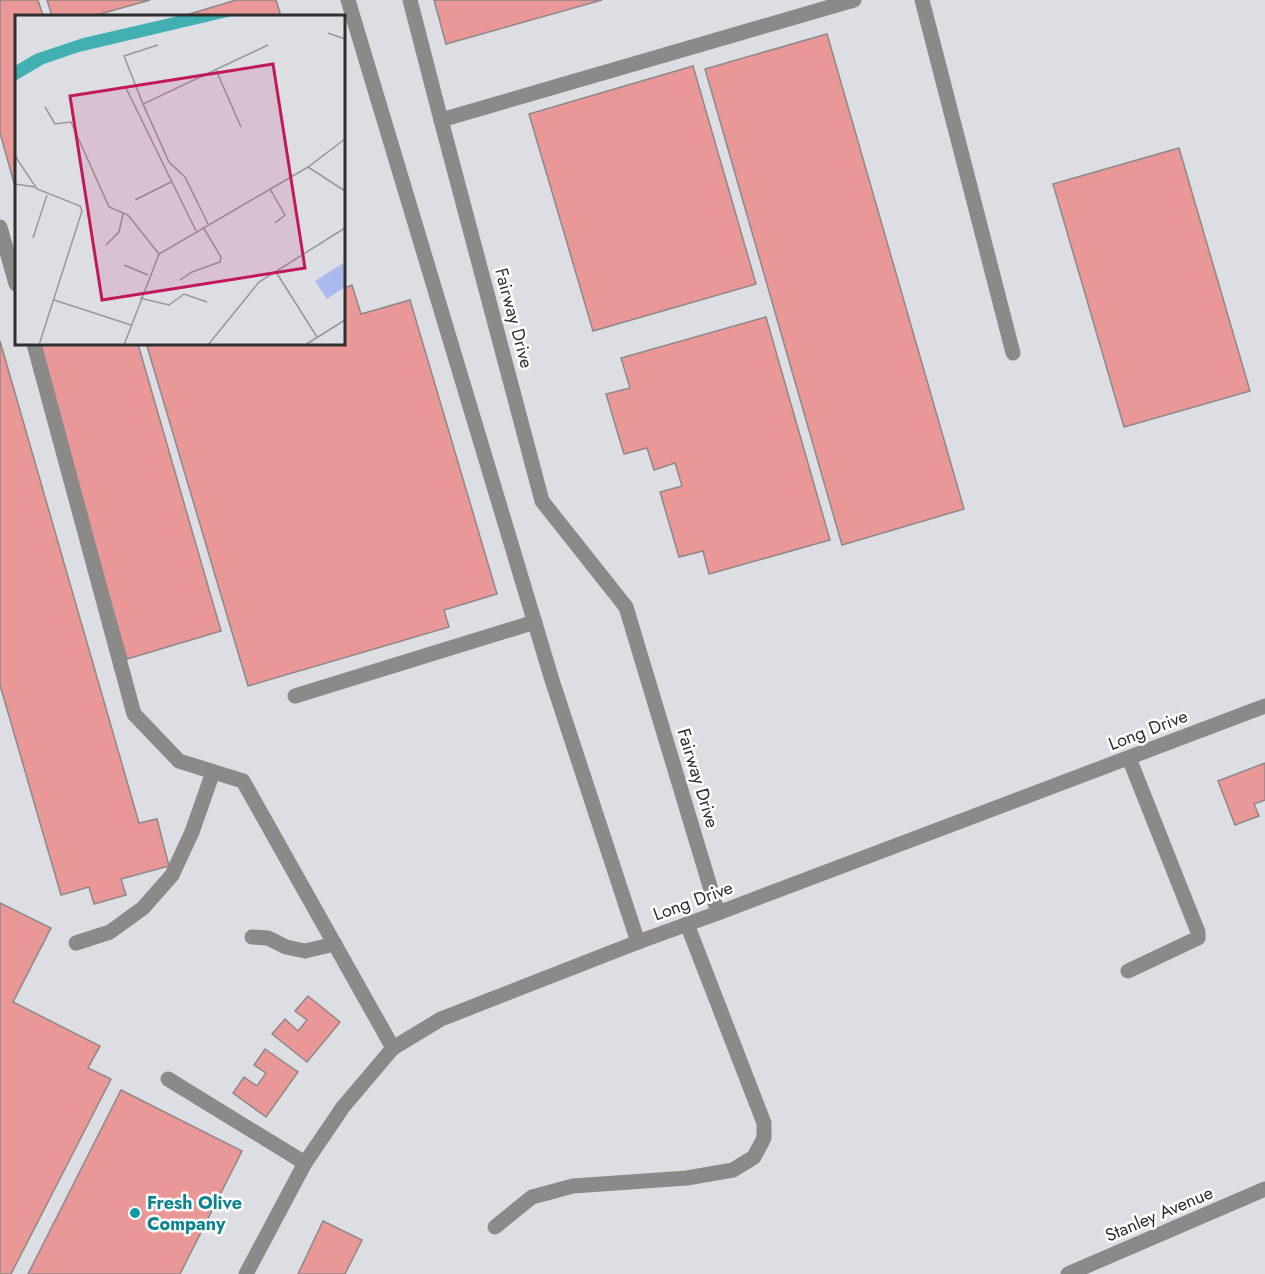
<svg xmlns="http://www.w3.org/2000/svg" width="1265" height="1274" viewBox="0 0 1265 1274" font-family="Jost,sans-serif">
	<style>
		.building { fill: #e99797; stroke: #8e8888; stroke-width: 1.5 }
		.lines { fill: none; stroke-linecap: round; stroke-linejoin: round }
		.minor { stroke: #8c8989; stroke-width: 15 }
		.culture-dot { fill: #0f9aa8; stroke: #fff; stroke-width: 2 }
		.labels { text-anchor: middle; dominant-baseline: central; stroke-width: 5; stroke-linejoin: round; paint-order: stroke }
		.street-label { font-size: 18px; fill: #2d2e30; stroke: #fff }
		.culture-label { font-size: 18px; font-weight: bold; fill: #0d838f; stroke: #fff; text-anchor: start }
		.inset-road { fill: none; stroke: #96989c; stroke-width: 1.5 }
		.view { fill: #c2185b; fill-opacity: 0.15; stroke: #c2185b; stroke-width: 3 }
		.inset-edge { fill: none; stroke: #2d2e30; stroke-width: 3 }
	</style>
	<rect width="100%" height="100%" fill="#dcdee4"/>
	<g class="building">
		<polygon points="0,0 38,0 43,16 16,16 16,190 0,133"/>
		<polygon points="47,0 150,0 93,16 52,16"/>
		<polygon points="236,0 276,0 281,16 183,16"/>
		<polygon points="434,0 602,0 446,44"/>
		<polygon points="827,34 964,509 842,545 705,69"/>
		<polygon points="693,66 756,284 593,331 529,114"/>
		<polygon points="1179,148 1250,391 1124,427 1053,184"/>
		<polygon points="352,285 361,314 410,300 497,594 444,610 449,627 248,686 147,346 155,344 344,344 344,288"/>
		<polygon points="766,317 830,540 709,574 703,551 679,557 660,492 682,486 675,463 654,470 647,448 624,454 606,394 630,388 621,358"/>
		<polygon points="0,341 139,823 157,819 169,866 121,879 126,895 94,904 89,887 61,895 0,685"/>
		<polygon points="36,344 138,344 221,631 127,659"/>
		<polygon points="1265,763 1265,800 1254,804 1259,816 1235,825 1218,781"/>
		<polygon points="0,903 51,928 13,1002 100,1046 88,1068 111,1079 11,1274 0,1274"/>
		<polygon points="308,996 340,1022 307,1062 272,1034 285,1019 298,1031 307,1020 295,1011"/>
		<polygon points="265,1049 298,1072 266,1117 233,1093 244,1077 257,1086 266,1073 254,1065"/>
		<polygon points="121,1090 242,1151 180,1274 28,1274"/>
		<polygon points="323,1221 362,1240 345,1274 298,1274"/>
	</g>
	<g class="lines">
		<g class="minor">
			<polyline points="348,0 552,680 638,942"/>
			<polyline points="410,0 441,120"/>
			<polyline points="922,0 1013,353"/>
			<polyline points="0,227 16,284"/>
			<polyline points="34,344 134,714 179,761 243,781 393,1048"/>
			<polyline points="295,696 535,622"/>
			<polyline points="718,913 626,607 542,501 441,120 854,0"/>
			<polyline points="252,937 268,938 286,947 305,951 335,944"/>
			<polyline points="76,943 110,932 143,908 172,875 192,832 213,772"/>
			<polyline points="1128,971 1198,938 1198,932 1129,758"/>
			<polyline points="168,1079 305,1163"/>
			<polyline points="495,1227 532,1197 573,1186 687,1178 733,1170 754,1157 764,1138 764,1123 687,924"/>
			<polyline points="246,1274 305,1163 343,1107 393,1048 441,1019 638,942 718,913 1265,706"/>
			<polyline points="1068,1274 1265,1189"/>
		</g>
	</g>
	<circle class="culture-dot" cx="135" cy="1213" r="6"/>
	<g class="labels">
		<g class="street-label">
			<text transform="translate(514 318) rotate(75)">Fairway Drive</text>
			<text transform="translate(1148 730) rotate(-21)">Long Drive</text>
			<text transform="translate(698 778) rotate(73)">Fairway Drive</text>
			<text transform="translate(693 901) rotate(-20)">Long Drive</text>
			<text transform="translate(1159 1214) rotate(-23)">Stanley Avenue</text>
		</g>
		<g class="culture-label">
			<text x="147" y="1203">Fresh Olive<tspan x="147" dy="21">Company</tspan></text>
		</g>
	</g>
	<g transform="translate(15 15)">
		<rect width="330" height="330" fill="#dcdee4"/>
		<path d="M330,247V272L312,284L300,266Z" fill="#abbaee"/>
		<path d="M168,0H221L64,37L29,49L0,66V51L20,39L68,23Z" fill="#42b0b3"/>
		<path class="inset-road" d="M313,18L330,24M201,55L226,112M110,71L181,216M128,89L109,41L143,30M30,92L40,109L56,107L94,192L113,200L144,239M0,141L22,174L65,191L67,196L24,330M293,152L330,176M0,169L20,172M255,174L270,200L260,208M120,185L156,167M193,209L170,162L154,147L128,89L253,30M18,223L32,180M91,230L104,217L108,199M109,250L133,260M261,257L302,322M165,265L177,257L205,247L206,242L188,212M125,283L154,290L169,279L192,287M39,285L116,310M109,330L144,239L293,152L330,124M193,330L244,267L330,213M290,330L330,305"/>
		<path class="view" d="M258,49L290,253L87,285L55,81Z"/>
		<rect width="330" height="330" class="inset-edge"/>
	</g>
</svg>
